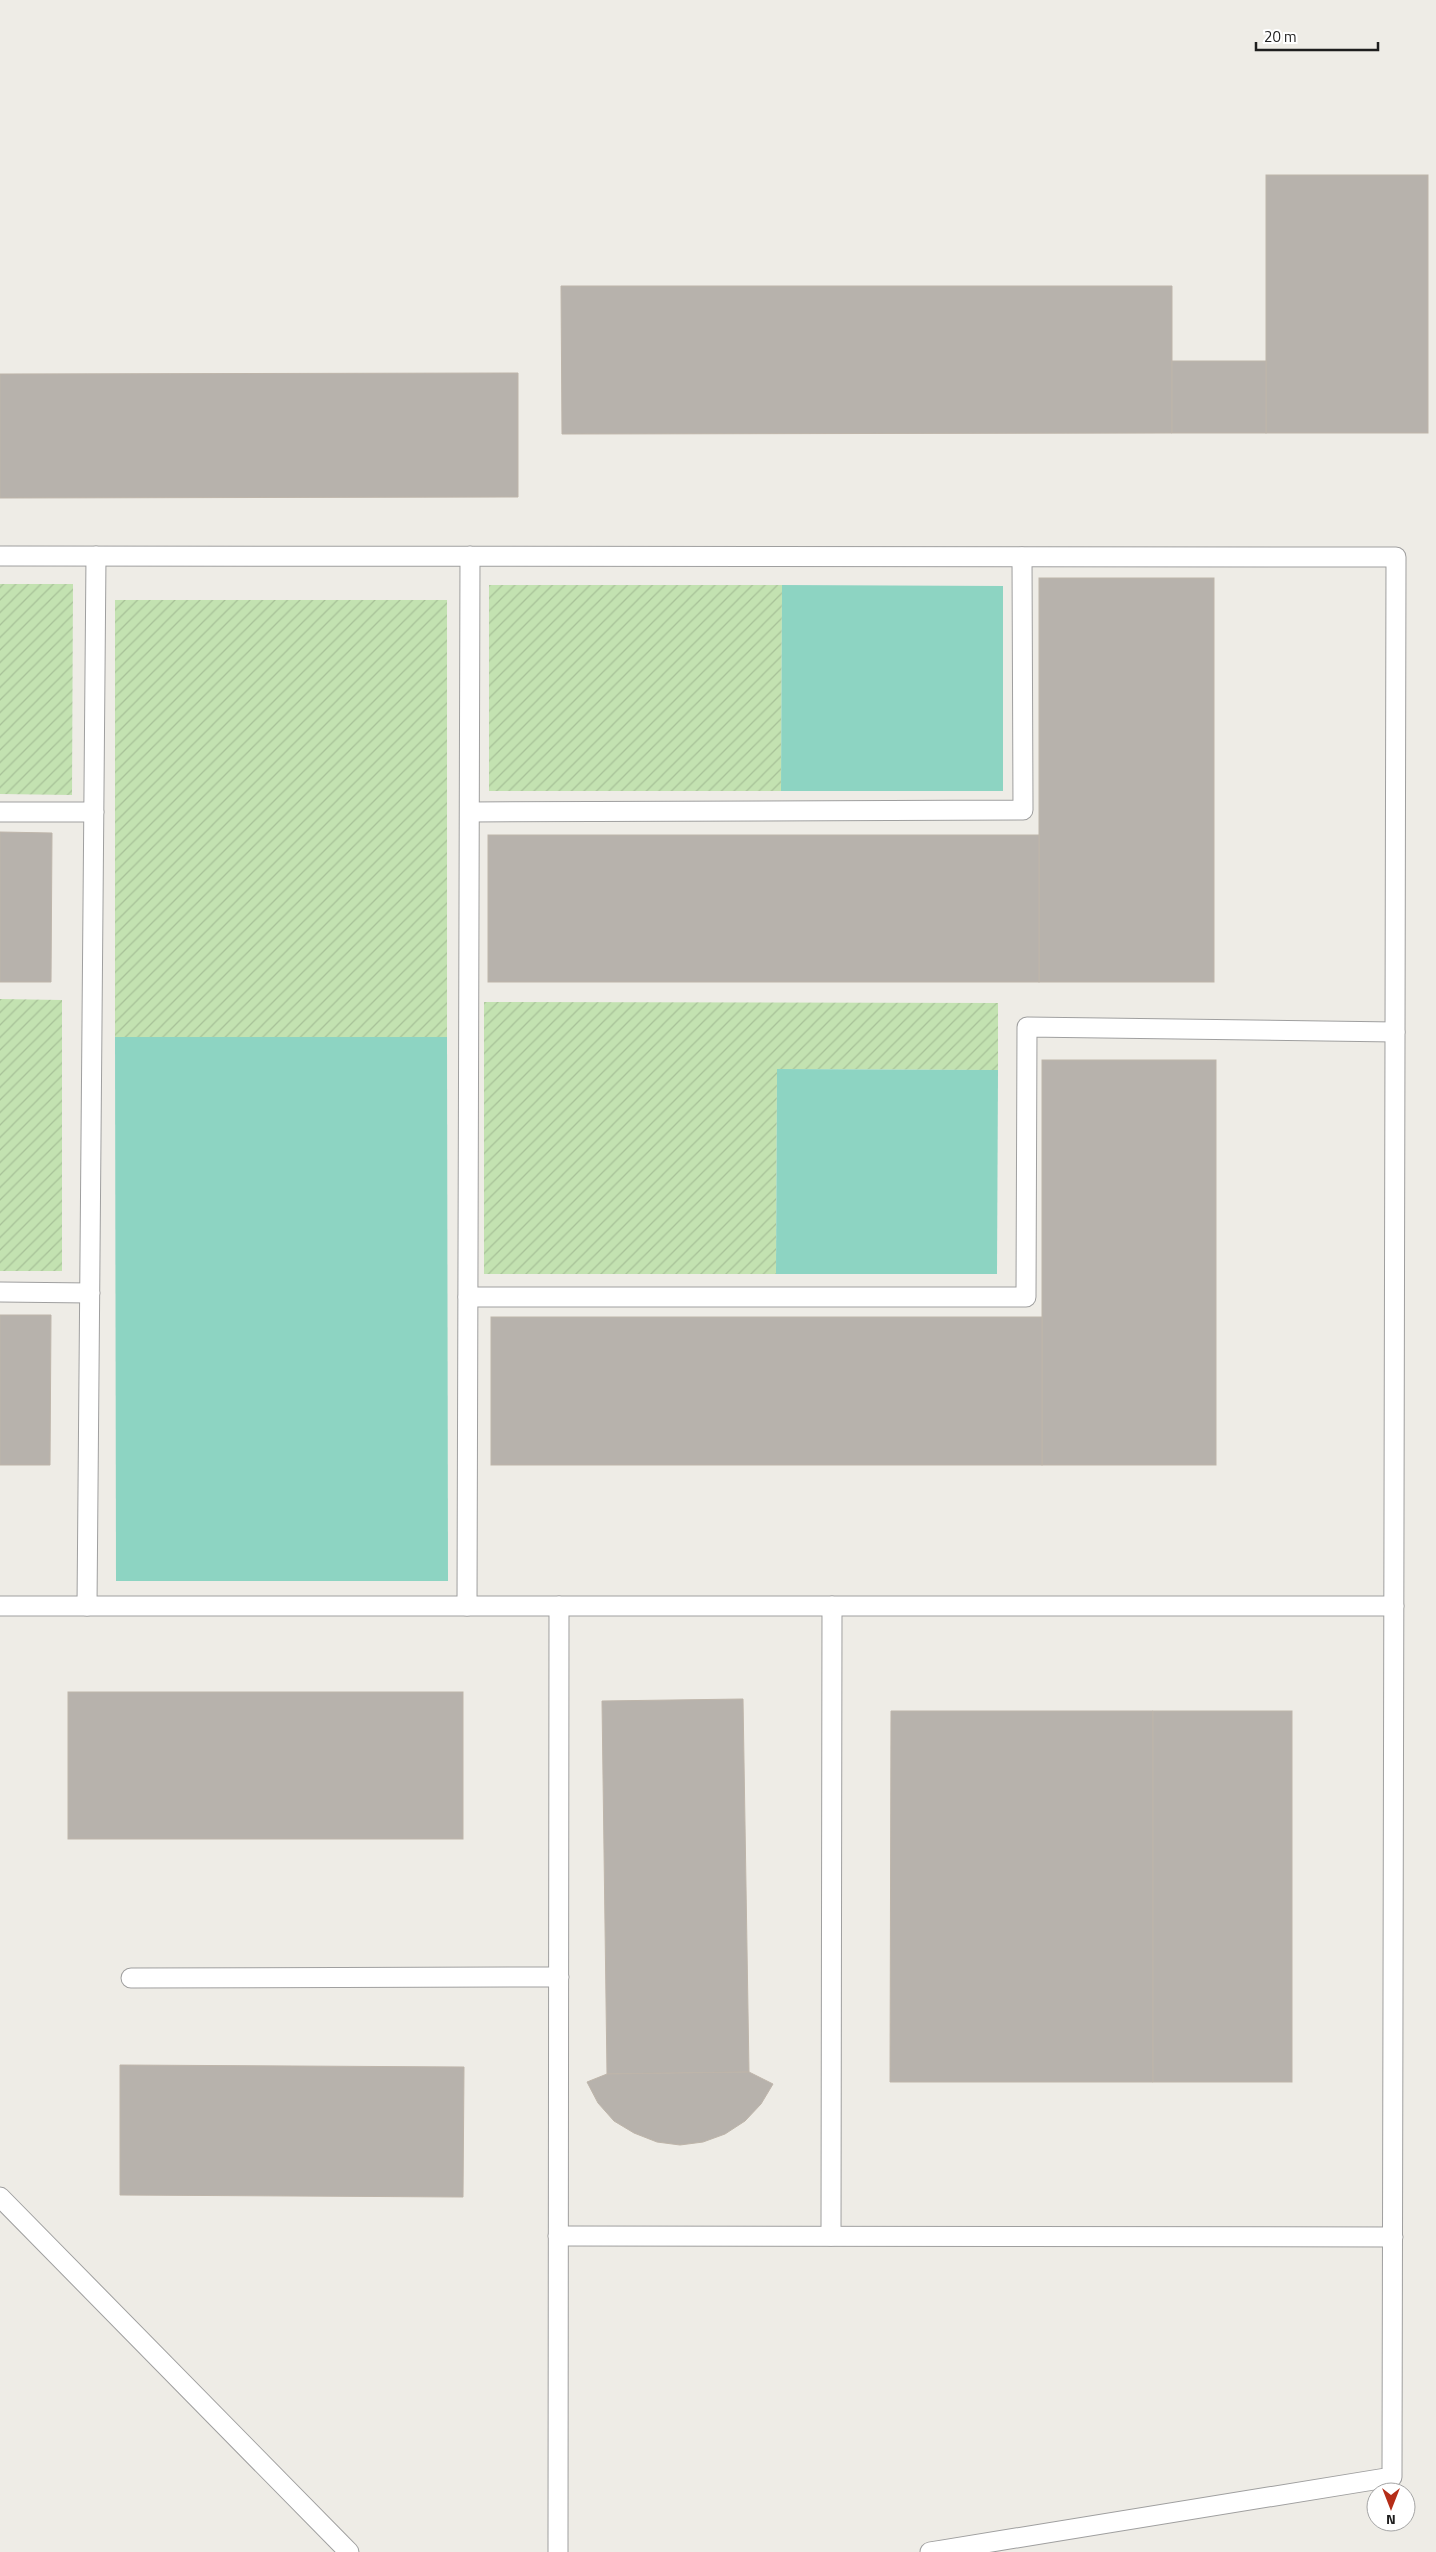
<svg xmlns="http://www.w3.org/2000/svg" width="1436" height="2552" viewBox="0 0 1436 2552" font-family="'Titillium Web',sans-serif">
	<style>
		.garden { fill: url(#garden-furrows) }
		.pitch { fill: #8dd4c2 }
		.building { fill: #b7b2ac; stroke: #beb5aa }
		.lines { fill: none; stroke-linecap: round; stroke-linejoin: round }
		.service-casing { stroke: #9f9f9f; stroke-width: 21 }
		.service { stroke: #fff; stroke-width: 19 }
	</style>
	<defs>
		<pattern id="garden-furrows" width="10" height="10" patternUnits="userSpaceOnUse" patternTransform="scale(1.25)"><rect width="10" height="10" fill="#c3e2b1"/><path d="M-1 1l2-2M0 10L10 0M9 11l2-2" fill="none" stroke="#a7c198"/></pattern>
	</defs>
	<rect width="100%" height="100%" fill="#eeece6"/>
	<g class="garden">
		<polygon points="0,584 73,584 72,795 0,794"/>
		<polygon points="489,585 782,585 781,791 489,791"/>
		<rect x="115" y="600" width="332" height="437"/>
		<polygon points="0,999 62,1000 62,1271 0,1271"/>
		<polygon points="484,1002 998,1003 998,1070 777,1069 776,1274 484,1274"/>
	</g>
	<g class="pitch">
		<polygon points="782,585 1003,586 1003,791 781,791"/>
		<polygon points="115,1037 447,1037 448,1581 116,1581"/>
		<polygon points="777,1069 998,1070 997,1274 776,1274"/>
	</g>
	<g class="building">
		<rect x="1266" y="175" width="162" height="258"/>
		<polygon points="561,286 1172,286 1172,433 562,434"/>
		<rect x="1172" y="361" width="94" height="72"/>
		<polygon points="518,373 518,497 0,498 0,374"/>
		<rect x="1039" y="578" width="175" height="404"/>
		<polygon points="0,832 52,833 51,982 0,982"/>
		<rect x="488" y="835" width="551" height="147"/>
		<rect x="1042" y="1060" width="174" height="405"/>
		<polygon points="0,1315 51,1315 50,1465 0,1465"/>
		<rect x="491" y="1317" width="551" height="148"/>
		<rect x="68" y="1692" width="395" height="147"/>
		<polygon points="743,1699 749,2072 607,2074 602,1701"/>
		<polygon points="891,1711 1153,1711 1153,2082 890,2082"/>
		<rect x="1153" y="1711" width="139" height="371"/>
		<polygon points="120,2065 464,2067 463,2197 120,2195"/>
		<polygon points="749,2072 773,2084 761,2104 745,2121 725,2134 703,2142 680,2145 657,2142 634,2133 614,2121 598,2103 587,2082 607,2074"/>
	</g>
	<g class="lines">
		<g class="service-casing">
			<g id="service">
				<polyline points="0,556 1396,557 1392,2477 930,2552"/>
				<polyline points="0,812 94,812"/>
				<polyline points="470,812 1023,810 1022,557"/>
				<polyline points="0,1292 90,1293"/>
				<polyline points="468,1297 1026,1297 1027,1027 1395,1032"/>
				<polyline points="0,1606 1394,1606"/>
				<polyline points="87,1606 96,556"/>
				<polyline points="467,1606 470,556"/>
				<polyline points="131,1978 559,1977"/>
				<polyline points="0,2197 349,2552"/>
				<polyline points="558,2236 1393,2237"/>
				<polyline points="831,2236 832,1606"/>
				<polyline points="558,2552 559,1606"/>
			</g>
		</g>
		<use href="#service" class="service"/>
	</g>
	<g transform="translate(1391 2507) rotate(180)"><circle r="24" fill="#ffffff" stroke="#a5a5a5"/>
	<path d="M0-4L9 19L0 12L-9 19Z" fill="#b52d18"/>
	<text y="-8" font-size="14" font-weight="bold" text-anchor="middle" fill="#1e1e1e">N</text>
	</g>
	<path d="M1256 42v8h122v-8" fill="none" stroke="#1e1e1e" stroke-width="2.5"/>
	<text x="1264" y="42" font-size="15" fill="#1e1e1e" stroke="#ffffff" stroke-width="4" paint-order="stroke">20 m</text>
</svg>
